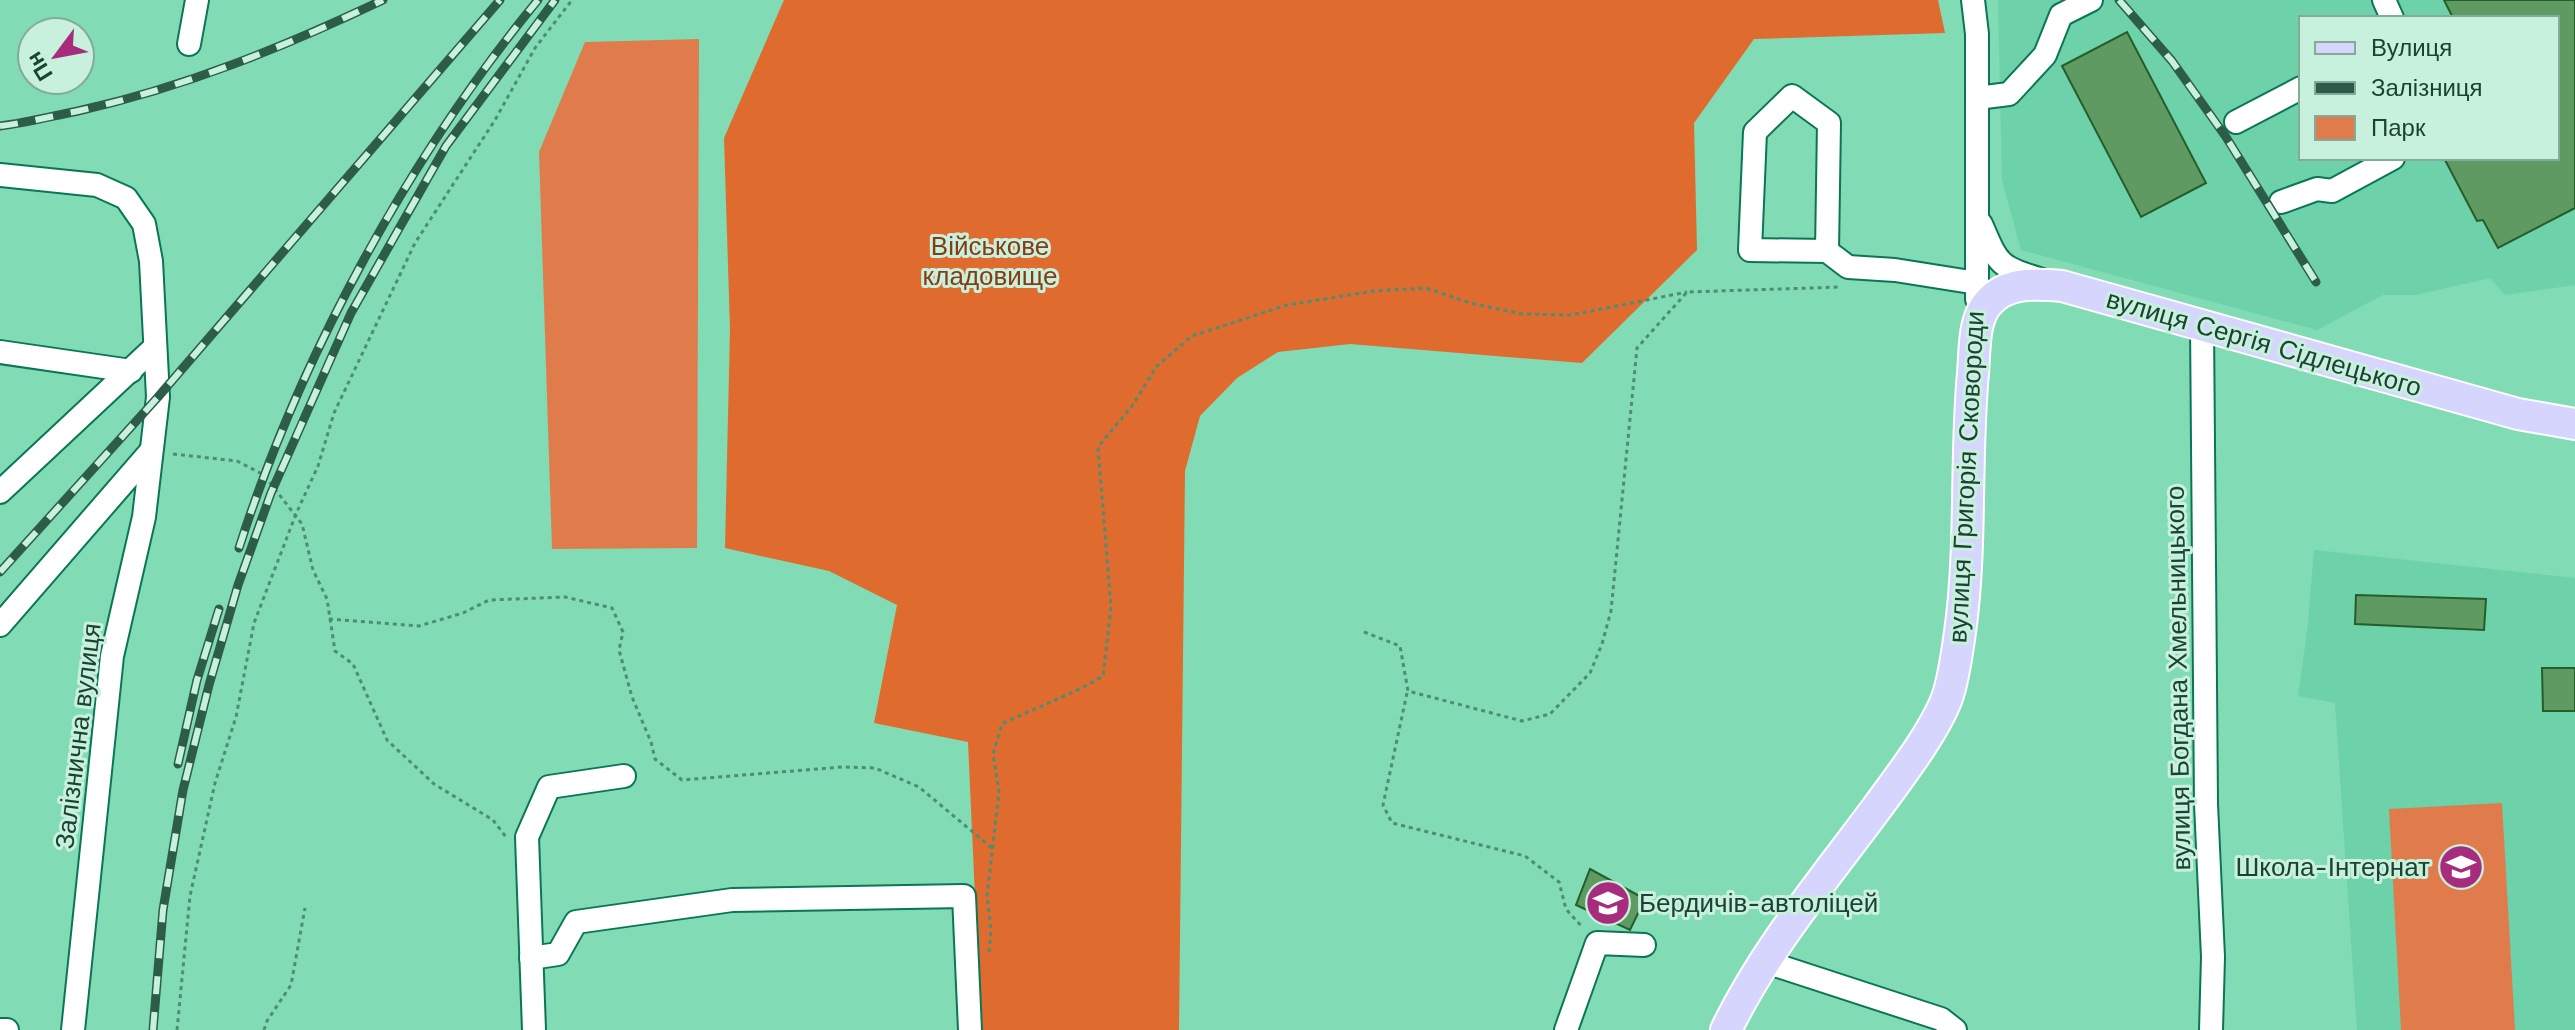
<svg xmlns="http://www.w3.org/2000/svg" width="2575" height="1030" viewBox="0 0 2575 1030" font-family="'Work Sans',sans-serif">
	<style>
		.built { fill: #6dd1a9; fill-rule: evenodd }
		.green { fill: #e07c4c }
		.forest { fill: #e06b2e }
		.building { fill: #5f9a62; stroke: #245e29; stroke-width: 2 }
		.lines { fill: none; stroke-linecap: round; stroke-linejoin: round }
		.minor-casing { stroke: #0a7655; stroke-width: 26 }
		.major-casing { stroke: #fff; stroke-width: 34 }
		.path { stroke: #4d8d73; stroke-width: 3; stroke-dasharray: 4 4; stroke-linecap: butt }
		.minor { stroke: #fff; stroke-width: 22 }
		.major { stroke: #d6d5fe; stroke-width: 30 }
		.rail-casing { stroke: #2d5c49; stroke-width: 9 }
		.rail { stroke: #c7f1dd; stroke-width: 6; stroke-dasharray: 18; stroke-linecap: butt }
		.labels { text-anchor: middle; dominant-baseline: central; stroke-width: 6; stroke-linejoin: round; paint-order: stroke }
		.park-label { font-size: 26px; fill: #873b12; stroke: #c7f1dd }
		.street-label { font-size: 26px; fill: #1c4233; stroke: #c7f1dd }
		.poi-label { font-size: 26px; fill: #1c4233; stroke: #c7f1dd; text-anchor: end }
	</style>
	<rect width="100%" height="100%" fill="#81dbb5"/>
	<g class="built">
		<path d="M1998,0H2575V285L2505,295L2490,278L2416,295H2383L2317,330L2021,250L2002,180ZM2301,18H2557V158H2301Z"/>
		<polygon points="2314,550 2575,578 2575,1030 2357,1030 2335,703 2298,696 2308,624"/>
	</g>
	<g class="green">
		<polygon points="699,39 697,548 552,549 539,152 585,42"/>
		<polygon points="2502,803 2515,1030 2401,1030 2389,809"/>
	</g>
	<polygon class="forest" points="784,0 1938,0 1945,33 1754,39 1694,123 1697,250 1582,363 1350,344 1278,352 1237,378 1200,416 1185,471 1179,1030 981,1030 968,742 874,723 897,605 829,571 725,548 730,329 724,138"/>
	<g class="building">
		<polygon points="2444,0 2575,0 2575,208 2498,248 2483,220 2477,221 2444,158 2557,158 2557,18 2453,18"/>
		<polygon points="2127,32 2206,183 2141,217 2062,66"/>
		<polygon points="2356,595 2486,599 2484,630 2355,624"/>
		<polygon points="2542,668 2575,668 2575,711 2543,711"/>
		<polygon points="1590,869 1645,899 1630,930 1576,905"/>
	</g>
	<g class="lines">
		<g class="minor-casing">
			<g id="minor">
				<polyline points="1973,0 1977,34 1977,299"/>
				<polyline points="2384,0 2392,18"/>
				<polyline points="189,44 197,0"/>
				<polyline points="1977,98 2009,94 2045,55 2061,15 2091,0"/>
				<polyline points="2236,122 2301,88"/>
				<polyline points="0,175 97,185 126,198 144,224 151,261 158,397 144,517 112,656 73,1030"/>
				<polyline points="2281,202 2317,189 2332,191 2393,158"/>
				<path d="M1981,224C1999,266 1998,266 2042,280"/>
				<polyline points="1827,251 1750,250 1755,132 1792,96 1829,123 1827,251 1848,267 1895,270 1977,283"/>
				<polyline points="2202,324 2206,804 2213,957 2211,1030"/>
				<polyline points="0,352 131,371"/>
				<polyline points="0,492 155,347"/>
				<polyline points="0,625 151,451"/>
				<polyline points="531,958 558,954 576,922 732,900 964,896 970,1030"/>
				<polyline points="1766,962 1941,1019 1955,1030"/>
				<polyline points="0,1030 7,1030"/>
				<polyline points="534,1030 527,837 549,787 624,776"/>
				<polyline points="1566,1030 1597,943 1644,945"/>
			</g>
		</g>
		<g class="major-casing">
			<path id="major" d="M1726,1030C1765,949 1826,877 1879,805C1901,775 1934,732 1947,698C1954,678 1957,653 1960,632C1972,547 1965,459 1973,373C1975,351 1973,320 1988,303C2007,281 2036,284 2062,286L2518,414L2575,424"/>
		</g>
		<g class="path">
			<polyline points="173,454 237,461 264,475 302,524 313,570 327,599 335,651 353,664 387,740 434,784 493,820 506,837"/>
			<polyline points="329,619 419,626 463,613 489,600 565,597 612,608 623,632 619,650 632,697 651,742 655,759 682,780 842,767 875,768 919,787 992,848"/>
			<polyline points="1364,632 1400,646 1408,691 1522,721 1550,714 1590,673 1602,644 1611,611 1637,348 1687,292 1841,287"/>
			<polyline points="1407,693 1383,805 1392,823 1525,856 1559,882 1566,909 1583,928"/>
			<path d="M989,952L991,930L987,896L999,792L993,754L1002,724C1036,707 1070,696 1103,676L1111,607L1098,447L1132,406L1157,366L1192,336L1287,305L1374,291L1426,288L1470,303L1522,314L1571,315L1687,292"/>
			<polyline points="177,1030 190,896 215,783 236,717 254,623 296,514 318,466 334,413 415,243 495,120 535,48 572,0"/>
			<polyline points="264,1030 267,1021 291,985 305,908"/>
		</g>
		<use href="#minor" class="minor"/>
		<use href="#major" class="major"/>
		<g class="rail-casing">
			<g id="rail">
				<polyline points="2119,0 2172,61 2226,137 2316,282"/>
				<path d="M0,126C26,123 52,116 78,111C185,87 284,47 383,0"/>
				<path d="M239,548C300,357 410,155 538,0"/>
				<polyline points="0,572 158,397 500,0"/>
				<polyline points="178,764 197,680 219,609"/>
				<polyline points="153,1030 163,910 183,790 209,685 238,585 271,493 351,313 446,146 555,0"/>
			</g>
		</g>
		<use href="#rail" class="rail"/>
	</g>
	<defs>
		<g id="school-disc" transform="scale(2.3)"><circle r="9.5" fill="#a82c7e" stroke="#c7f1dd"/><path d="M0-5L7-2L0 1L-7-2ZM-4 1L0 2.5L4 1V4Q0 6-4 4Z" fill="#fff"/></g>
	</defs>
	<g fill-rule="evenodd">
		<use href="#school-disc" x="2461" y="867"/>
		<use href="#school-disc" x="1608" y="903"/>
	</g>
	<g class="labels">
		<g class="park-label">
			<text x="990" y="246">Військове<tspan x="990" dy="30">кладовище</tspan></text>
		</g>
		<g class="street-label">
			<text transform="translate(2264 343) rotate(16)">вулиця Сергія Сідлецького</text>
			<text transform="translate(1966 477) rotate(-87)">вулиця Григорія Сковороди</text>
			<text transform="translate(2178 678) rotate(-91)">вулиця Богдана Хмельницького</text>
			<text transform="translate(78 736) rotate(-83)">Залізнична вулиця</text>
		</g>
		<g class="poi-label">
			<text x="2430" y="867">Школа-Інтернат</text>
			<text x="1639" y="903" text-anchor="start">Бердичів-автоліцей</text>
		</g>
	</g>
	<rect x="2299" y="16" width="260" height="144" fill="#c7f1dd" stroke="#83ab99" stroke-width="2"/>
	<rect x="2315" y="42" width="40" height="12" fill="#d6d5fe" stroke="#83ab99" stroke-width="2"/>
	<text x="2371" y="56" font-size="24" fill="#1c4233">Вулиця</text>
	<rect x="2315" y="82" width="40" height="12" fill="#2d5c49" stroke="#83ab99" stroke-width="2"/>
	<text x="2371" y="96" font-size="24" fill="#1c4233">Залізниця</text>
	<rect x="2315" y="116" width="40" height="24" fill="#e07c4c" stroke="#83ab99" stroke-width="2"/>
	<text x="2371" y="136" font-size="24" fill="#1c4233">Парк</text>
	<g transform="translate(56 56) rotate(238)"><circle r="38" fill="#c7f1dd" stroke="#83ab99" stroke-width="2"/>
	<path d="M0-6L14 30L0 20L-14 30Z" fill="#a82c7e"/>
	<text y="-12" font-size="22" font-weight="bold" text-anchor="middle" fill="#1c4233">Пн</text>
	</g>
</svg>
